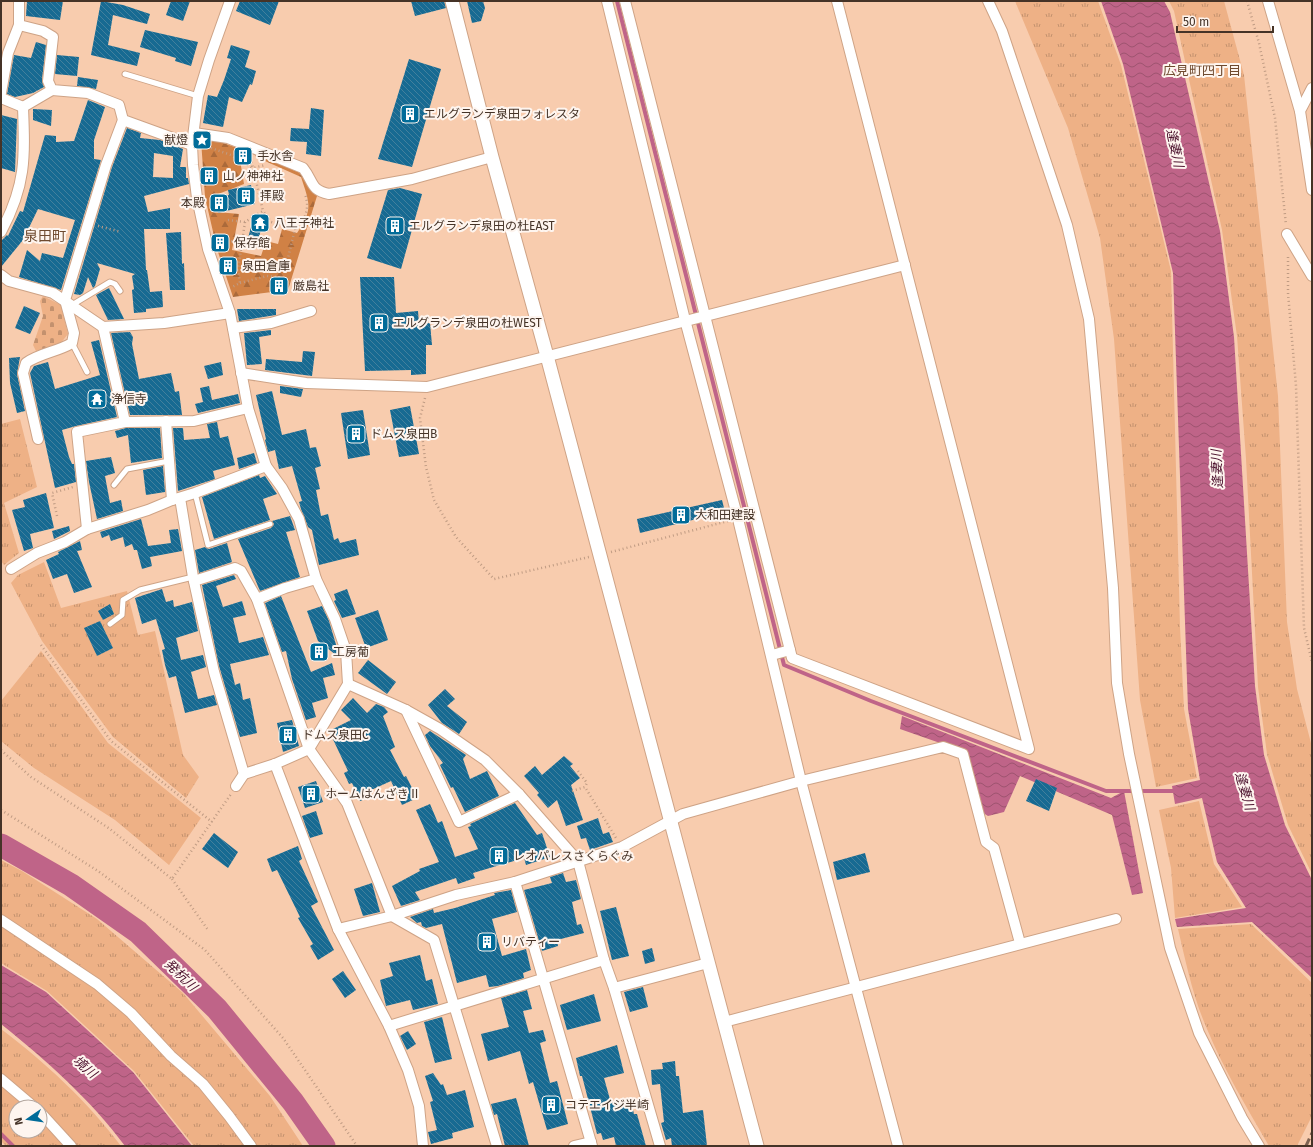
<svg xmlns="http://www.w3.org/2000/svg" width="1313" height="1147" viewBox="0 0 1313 1147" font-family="'Fira Sans','Noto Sans JP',sans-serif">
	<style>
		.grass { fill: url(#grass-tufts); fill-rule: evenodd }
		.forest { fill: url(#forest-firs) }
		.cemetery { fill: url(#cemetery-stones) }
		.water { fill: url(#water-waves) }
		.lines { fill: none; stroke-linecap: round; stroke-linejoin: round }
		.stream { stroke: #bf6488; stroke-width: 4 }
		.river { stroke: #bf6488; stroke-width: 23 }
		.building { fill: url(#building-back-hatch); fill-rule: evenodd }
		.service-casing { stroke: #cea386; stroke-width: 7 }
		.minor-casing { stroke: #cea386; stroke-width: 12 }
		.tertiary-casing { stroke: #cea386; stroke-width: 15 }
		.path { stroke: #bf9b83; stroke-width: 2.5; stroke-dasharray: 1 3; stroke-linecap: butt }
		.service { stroke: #fff; stroke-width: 5 }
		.minor { stroke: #fff; stroke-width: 10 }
		.tertiary { stroke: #fff; stroke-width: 13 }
		.rail { stroke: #7e6352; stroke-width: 3; stroke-dasharray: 8 4; stroke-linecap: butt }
		.labels { text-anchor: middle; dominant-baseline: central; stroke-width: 4; stroke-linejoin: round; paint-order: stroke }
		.poi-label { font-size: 12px; fill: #453327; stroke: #fef5ef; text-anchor: start }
		.neighbourhood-label { font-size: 13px; fill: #6f4a2f; stroke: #fef5ef }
		.water-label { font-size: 13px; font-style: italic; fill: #4b102c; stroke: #fef5ef }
		.quarter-label { font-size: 14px; fill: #6f4a2f; stroke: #fef5ef }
	</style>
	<defs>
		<pattern id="grass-tufts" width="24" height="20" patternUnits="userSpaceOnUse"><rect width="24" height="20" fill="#eeb186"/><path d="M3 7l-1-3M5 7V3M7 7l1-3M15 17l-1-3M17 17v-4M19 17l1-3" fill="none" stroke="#c3916e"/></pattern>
		<pattern id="forest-firs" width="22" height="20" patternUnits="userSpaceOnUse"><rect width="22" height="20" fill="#d08145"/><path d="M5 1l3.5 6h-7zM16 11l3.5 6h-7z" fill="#ab6a3a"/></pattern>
		<pattern id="cemetery-stones" width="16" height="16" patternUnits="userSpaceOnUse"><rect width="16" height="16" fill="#eeb186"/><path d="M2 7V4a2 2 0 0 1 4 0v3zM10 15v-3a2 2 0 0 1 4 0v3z" fill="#c3916e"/></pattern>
		<pattern id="water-waves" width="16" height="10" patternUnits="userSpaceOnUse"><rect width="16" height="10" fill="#bf6488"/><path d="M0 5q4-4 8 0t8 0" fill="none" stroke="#9d536f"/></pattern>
		<pattern id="building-back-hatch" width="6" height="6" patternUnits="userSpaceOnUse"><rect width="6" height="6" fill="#176a92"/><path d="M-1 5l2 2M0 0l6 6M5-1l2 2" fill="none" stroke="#43809d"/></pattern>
	</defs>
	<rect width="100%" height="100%" fill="#f8ccae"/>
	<g class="grass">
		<polygon points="1015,1 1098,1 1121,65 1171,271 1180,627 1184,709 1197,778 1156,787 1140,700 1114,339 1100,238 1068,128"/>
		<polygon points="1169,1 1224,1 1244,75 1278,396 1287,622 1297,689 1312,747 1312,874 1288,825 1267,754 1258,687 1246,459 1237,336 1222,230 1174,11"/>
		<polygon points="20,419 37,487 4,503 19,553 4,565 1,561 1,424"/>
		<polygon points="44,562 61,608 127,591 138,635 155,631 183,755 199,777 186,798 113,737 42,641 11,583 18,575"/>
		<polygon points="41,651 108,743 201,818 169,865 115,820 34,768 1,741 1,701"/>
		<polygon points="1199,801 1214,864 1242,907 1175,918 1171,868 1159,810"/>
		<polygon points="1,860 22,871 97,919 183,993 270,1096 303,1146 194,1146 134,1071 47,991 1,963"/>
		<path d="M1251,924L1312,983V1116L1297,1146H1269C1247,1108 1224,1070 1207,1029C1193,997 1186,963 1178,929Z"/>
		<path d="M1,1029C45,1062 88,1102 121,1146H6L1,1141ZM16,1107H40V1131H16Z"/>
	</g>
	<path class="forest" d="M208,138L238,148L244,184L213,196L217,212L239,214L232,250L261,256L266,241L278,244L282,229L297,233C314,209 309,202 301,177L256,157L255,154L305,175L309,186L317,196L288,290L233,297L217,249L205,197L201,140Z"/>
	<polygon class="cemetery" points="43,296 61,305 68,334 60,344 36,351 33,345 43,316 40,301"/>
	<g class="water">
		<polygon points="1101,1 1164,1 1170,12 1220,231 1234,337 1255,686 1264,755 1285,825 1312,880 1312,978 1252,922 1177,927 1175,919 1246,908 1217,862 1202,798 1175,804 1172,786 1200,780 1188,709 1173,273 1123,64"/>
		<polygon points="902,716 1111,798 1124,791 1143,893 1132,895 1112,815 1020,776 1004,812 988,816 977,809 960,750 900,729"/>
		<path d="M1,965L46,992L133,1072L192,1146H125C91,1100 46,1060 1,1024Z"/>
	</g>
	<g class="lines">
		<g class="stream">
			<polyline points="617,1 784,665 871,701 1106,791 1177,791"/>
			<polyline points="1,1134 13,1146"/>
		</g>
		<polyline class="river" points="1,845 71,885 138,932 217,1009 293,1102 324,1146"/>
	</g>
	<g class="building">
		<polygon points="27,1 63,1 60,20 26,16"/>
		<polygon points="101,1 123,5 150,14 147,24 113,15 108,45 140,53 137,66 91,55"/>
		<polygon points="171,1 190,1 183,21 166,15"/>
		<polygon points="240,1 279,1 270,25 236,11"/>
		<polygon points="411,1 444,1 446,8 415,16"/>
		<polygon points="467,1 483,1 485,8 481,21 472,23"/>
		<polygon points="145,30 198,42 191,66 175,61 176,58 140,47"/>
		<polygon points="36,42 46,45 42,80 44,87 33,93 15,97 7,94 14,55 31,58"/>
		<polygon points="231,45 250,51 245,67 256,71 252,85 250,84 242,102 229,97 223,127 203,123 208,95 217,97 224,80 231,59 227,58"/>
		<polygon points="57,55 79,57 77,76 55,74"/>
		<polygon points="409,59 441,69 412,167 378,159"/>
		<polygon points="78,77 98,80 96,89 77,86"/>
		<polygon points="88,100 105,107 94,140 94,159 101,160 61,290 19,277 27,250 40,261 42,253 63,258 75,220 38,209 23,240 1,267 1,241 7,235 8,236 20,211 23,212 45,135 56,136 56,142 74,141"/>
		<polygon points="311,108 324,110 321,156 306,154 307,142 290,141 291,128 309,129"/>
		<polygon points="33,109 52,110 51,126 33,120"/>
		<polygon points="1,115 17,119 15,172 1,168"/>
		<path d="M127,128L141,133L140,138L160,140L183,149L180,167H186V178H188L189,184L144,196L148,212L170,208V229H144L146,270H147L150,292L162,291L163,307L146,309V312L134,313L132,290L134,289L132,276L135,274L97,263L100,269L95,286L93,288L88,277L83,293L80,295L74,294L112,167ZM154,153L173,156V178L153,177Z"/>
		<polygon points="251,185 255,204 218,213 218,210 214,211 211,198 229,195 228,190"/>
		<polygon points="400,188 422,194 401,269 367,258 388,190"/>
		<polygon points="252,223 262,226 256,248 246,246"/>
		<polygon points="181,232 182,264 184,263 185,290 170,290 166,233"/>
		<polygon points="360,277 394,277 396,313 418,311 419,324 430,323 432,345 426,345 426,374 411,375 411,370 365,371"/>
		<polygon points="109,288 124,319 108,320 96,295"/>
		<polygon points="24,306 40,313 30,334 15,328"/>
		<polygon points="237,309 276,309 276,315 239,321"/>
		<polygon points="271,330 271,335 259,337 262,364 247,365 244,333"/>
		<polygon points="130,332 133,337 132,344 139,379 171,373 175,392 179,391 182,415 130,415 111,333"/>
		<polygon points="99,340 117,417 76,426 62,430 69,457 72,464 74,464 76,482 55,488 30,373 34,366 48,362 55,389 100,375 91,342"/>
		<polygon points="303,351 315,352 312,376 265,370 266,359 302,362"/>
		<polygon points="20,357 17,374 25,411 17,413 10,383 9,358"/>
		<polygon points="221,362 223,375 208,379 204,366"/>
		<polygon points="209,386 212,400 238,394 240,403 198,413 195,404 203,402 200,388"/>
		<polygon points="280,386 303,389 301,397 280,393"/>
		<polygon points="272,391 282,435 306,429 310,448 316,447 321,466 315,468 320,489 316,490 321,516 328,514 334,540 338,538 340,543 356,539 359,555 319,565 312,530 308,527 301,509 299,502 302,501 292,466 279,469 275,450 268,452 265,440 266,439 256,395"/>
		<polygon points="410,406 419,454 399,457 390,410"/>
		<polygon points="363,410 370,455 348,459 341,413"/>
		<polygon points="217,422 220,438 228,436 235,465 213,471 215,479 178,491 173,428 183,428 184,440 210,438 207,424"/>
		<polygon points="126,428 160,428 162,458 131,463 128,435 117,438 115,431"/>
		<polygon points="254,453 257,463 239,469 237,458"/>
		<polygon points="111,457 115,473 105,476 110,503 121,500 123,511 97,519 89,482 86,461"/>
		<polygon points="163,466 165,492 146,495 143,470"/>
		<polygon points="259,475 260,478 265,476 277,494 263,499 270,520 214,539 202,497"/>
		<polygon points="46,493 54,528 30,534 33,548 24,551 12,510 25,507 23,500"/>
		<polygon points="722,500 725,512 640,533 637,519"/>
		<polygon points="290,516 295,530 286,532 300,577 260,591 238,539 271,528 274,524 272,521"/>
		<polygon points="141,519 148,546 171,543 169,530 178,529 182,551 150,557 152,566 142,569 137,550 134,550 132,544 125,547 123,537 111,541 109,535 102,538 100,532"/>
		<polygon points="69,526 70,531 54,539 52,531"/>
		<polygon points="80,541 82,550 77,551 92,587 74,593 67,574 53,579 46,560 59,554 58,552"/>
		<polygon points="227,543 232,562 199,573 195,550 205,547 209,549"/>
		<polygon points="234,575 236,579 216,586 223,607 242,601 246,615 233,618 239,643 263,637 269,655 230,664 235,685 240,683 243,700 250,698 257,733 240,737 219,666 202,585"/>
		<polygon points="162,589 166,602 173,600 174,607 192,602 198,631 176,638 181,660 203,655 206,667 191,672 198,699 214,695 217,705 185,713 176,676 169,678 165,665 162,650 165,649 156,619 142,624 135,598"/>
		<polygon points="347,589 356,614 342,618 334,601 336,600 334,594"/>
		<polygon points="281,596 311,672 332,663 335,675 323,678 328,698 312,703 316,717 306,720 292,679 286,651 282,652 265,603"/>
		<polygon points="110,604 114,614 103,620 98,611"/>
		<polygon points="322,606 329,621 340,658 318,641 307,611"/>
		<polygon points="378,610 388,640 366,648 355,618"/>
		<polygon points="100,621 113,648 97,656 84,628"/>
		<polygon points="368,660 396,682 387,694 358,673"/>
		<polygon points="445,689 455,699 447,706 467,722 459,734 442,723 428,705"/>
		<polygon points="353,698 367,713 376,704 384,707 388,712 383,716 395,747 390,750 404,777 406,776 417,798 402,805 391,781 369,791 371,797 360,801 352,783 349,784 344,773 348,771 329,731 351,720 341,710"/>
		<polygon points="292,720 299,746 283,752 277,723"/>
		<polygon points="430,731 466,755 463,759 470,779 487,771 499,796 465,812 453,787 451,788 440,765 443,763 430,746 425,735"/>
		<polygon points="564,756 573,764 570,766 580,778 571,785 583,820 566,826 557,800 548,808 537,795 539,793 524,776 535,766 542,775"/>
		<polygon points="1036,779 1057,788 1049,811 1026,801"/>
		<polygon points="316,781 323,802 305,808 298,787"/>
		<polygon points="515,803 537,835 542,833 550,857 526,865 524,858 473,873 475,878 458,884 456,878 415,892 420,900 401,906 392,886 420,871 419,869 439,862 416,810 430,804 438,823 442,821 455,857 478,849 468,827 471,826 470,824"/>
		<polygon points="316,811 323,834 310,838 302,816"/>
		<polygon points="598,818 603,834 609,832 613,842 590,850 586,838 581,839 577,826"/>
		<polygon points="214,833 238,852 228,868 202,849"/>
		<polygon points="298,846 302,859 299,861 318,902 311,906 334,950 318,960 310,946 313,944 298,918 300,917 277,870 272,872 267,859"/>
		<polygon points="865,853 870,872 837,880 833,862"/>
		<polygon points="563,873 566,882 576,880 581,899 572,902 577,925 581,924 584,933 557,940 558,946 542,951 524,890 552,883 550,877"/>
		<polygon points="372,883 380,912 363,916 354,889"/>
		<polygon points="511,890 517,912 492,919 502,956 526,949 531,970 523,973 524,978 498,986 489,987 486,975 457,983 442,924 426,928 422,926 421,922 417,923 410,917 433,909 434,913 455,908 495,895 494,893"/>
		<polygon points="616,907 629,956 612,960 600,911"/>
		<polygon points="652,948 655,961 645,964 642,951"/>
		<polygon points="420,955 426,981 432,979 438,1004 413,1010 410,1000 386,1006 380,980 393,976 389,963"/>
		<polygon points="343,971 356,990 345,998 332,979"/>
		<polygon points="643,987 648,1007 630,1012 624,992"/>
		<polygon points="527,990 532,1009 523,1011 529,1033 543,1030 546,1041 540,1043 550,1083 557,1081 568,1124 547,1130 533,1082 529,1084 520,1051 488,1061 481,1034 509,1027 501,998"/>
		<polygon points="594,994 601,1021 567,1030 560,1005"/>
		<polygon points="442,1017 452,1059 435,1063 424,1022"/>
		<polygon points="408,1031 416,1044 407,1050 400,1036"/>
		<polygon points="617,1045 624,1073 604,1078 611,1103 630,1098 634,1114 637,1114 646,1146 616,1146 614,1137 603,1140 601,1133 597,1134 582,1076 580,1076 576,1058"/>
		<polygon points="675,1061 676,1076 679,1076 683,1113 703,1110 707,1146 672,1146 671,1138 666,1140 661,1123 664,1122 660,1084 652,1085 651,1070 663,1069 662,1063"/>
		<polygon points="433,1073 441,1085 443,1084 447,1095 465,1090 474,1127 452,1133 453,1138 431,1144 428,1132 437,1130 430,1102 433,1101 425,1076"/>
		<polygon points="516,1098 519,1108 529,1146 505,1146 497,1114 494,1115 491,1104"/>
	</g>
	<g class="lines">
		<g class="service-casing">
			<g id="service">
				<polyline points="125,74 198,96"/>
				<polyline points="72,305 110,282 115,284 120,291"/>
				<polyline points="72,343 87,372"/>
				<polyline points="114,485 127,469 169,461"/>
				<polyline points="195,493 208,545 270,524"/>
				<polyline points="110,624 122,615 123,600 140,590 193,577"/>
			</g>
		</g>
		<g class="minor-casing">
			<g id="minor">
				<polyline points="19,1 19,25 43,31 53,37 48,81 52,90 88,93 119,105 123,120 192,145"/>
				<polyline points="230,1 209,60 198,96 192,145 193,165 197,198 208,249 230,313 248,408 266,466"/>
				<polyline points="607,1 685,320 738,519 801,781 898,1146"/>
				<polyline points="625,1 792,658 1029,749 837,1"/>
				<polyline points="988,1 1002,31 1067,225 1089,319 1113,588 1117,683 1129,754 1170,948 1199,1033 1242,1118 1259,1146"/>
				<polyline points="1268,1 1300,111"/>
				<polyline points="1312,88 1300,111 1312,190"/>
				<polyline points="1,93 8,53 19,25"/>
				<polyline points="1,98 23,107"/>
				<path d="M194,133L228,138L303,168C314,182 310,190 329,194L412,179L492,157"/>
				<path d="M1,232C26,185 25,158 23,107L52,90"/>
				<polyline points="1287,234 1312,276"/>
				<polyline points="1,275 9,281 53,293 103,327 164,323 230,313"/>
				<polyline points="233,328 271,323 311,311"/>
				<polyline points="241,373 306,383 427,387 905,265"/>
				<polyline points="166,421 172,500"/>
				<polyline points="125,422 194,421 248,408"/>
				<path d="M38,439L23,373L26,363C40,353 57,352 72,343L74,333L65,300L106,165L123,120"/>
				<polyline points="180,498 193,577 214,672 244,774 275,764 309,749 347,803 392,916 434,940 497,1146"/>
				<polyline points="87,529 77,432 125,422 103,327"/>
				<polyline points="11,569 37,553 65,542 87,529 148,510 172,500 195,493 266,466 282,488 299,519 316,579 335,619 346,651 348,684 309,749"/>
				<polyline points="194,581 235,568 241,571 257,599 309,749"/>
				<polyline points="257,599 285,588 316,579"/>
				<polyline points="772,655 790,650"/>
				<polyline points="348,684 406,710 440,729 485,760 519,794 578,861 604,960 614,988 660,1146"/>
				<polyline points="406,710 459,822 519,794"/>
				<polyline points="275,764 338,929 392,916 456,895 515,882 622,847 683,814 801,781 943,747 963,754 986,842 994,848 1020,943"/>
				<polyline points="236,786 244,774"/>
				<polyline points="515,882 592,1146"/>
				<polyline points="1,920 97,984 131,1013 171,1056 203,1084 229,1116 251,1146"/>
				<polyline points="338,929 389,1026 604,960"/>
				<polyline points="614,988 708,963"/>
				<polyline points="724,1022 1116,919"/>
				<polyline points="389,1026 408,1070 419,1106 423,1146"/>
				<polyline points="1,1079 34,1107"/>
				<polyline points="40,1112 71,1146"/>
				<polyline points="574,1146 591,1142"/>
			</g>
		</g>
		<g class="tertiary-casing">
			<polyline id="tertiary" points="452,1 492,157 547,356 757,1146"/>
		</g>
		<g class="path">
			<polyline points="1247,1 1259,43 1275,118 1286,225"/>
			<polyline points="211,148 231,155 253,168 263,211 245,222 238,270 240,283 232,287"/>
			<polyline points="250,158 253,168 265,165"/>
			<polyline points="228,220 245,222"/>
			<polyline points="98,226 121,232"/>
			<path d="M295,229C306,219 310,208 305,194"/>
			<polyline points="227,241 241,242"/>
			<polyline points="1288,257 1288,293 1296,386 1304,628 1312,662"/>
			<polyline points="279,277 286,281 285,286"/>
			<polyline points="240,283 267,276 279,277 279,268 288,258 295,229 271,222 263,211"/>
			<polyline points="425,398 420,418 426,467 434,500 456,537 494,579 589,557"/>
			<polyline points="57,516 52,493 73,487"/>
			<polyline points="611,552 728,521"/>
			<polyline points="41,645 111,741 212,822"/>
			<polyline points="1,750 31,777 110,829 172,879 231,794"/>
			<polyline points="578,771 587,783 585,787"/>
			<polyline points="572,791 585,787 616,838"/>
			<polyline points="1,810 98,871 205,950 283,1038 357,1146"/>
			<polyline points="172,879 208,930"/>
		</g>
		<use href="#service" class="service"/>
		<use href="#minor" class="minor"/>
		<use href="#tertiary" class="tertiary"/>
		<polyline class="rail" points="1306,1146 1312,1133"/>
	</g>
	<defs>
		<g id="building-square" transform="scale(1)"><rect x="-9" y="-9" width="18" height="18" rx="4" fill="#016c99" stroke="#fef5ef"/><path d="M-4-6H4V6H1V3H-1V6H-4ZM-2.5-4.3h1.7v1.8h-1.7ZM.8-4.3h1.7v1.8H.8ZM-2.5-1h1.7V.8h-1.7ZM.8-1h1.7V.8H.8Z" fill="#fff"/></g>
		<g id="sight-square" transform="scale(1)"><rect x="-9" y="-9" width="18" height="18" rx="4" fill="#016c99" stroke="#fef5ef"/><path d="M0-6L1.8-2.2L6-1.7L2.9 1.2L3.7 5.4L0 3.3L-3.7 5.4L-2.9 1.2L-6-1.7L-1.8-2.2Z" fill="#fff"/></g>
		<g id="temple-square" transform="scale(1)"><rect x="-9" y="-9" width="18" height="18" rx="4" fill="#016c99" stroke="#fef5ef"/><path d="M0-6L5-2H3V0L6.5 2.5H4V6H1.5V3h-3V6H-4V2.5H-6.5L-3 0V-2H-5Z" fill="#fff"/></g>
	</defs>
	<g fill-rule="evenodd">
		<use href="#building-square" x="410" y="114"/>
		<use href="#sight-square" x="202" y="140"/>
		<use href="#building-square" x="243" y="156"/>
		<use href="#building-square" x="209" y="176"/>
		<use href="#building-square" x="246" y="196"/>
		<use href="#building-square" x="219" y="203"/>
		<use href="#temple-square" x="260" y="223"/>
		<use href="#building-square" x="395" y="226"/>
		<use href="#building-square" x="220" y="243"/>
		<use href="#building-square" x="228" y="266"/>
		<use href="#building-square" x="279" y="286"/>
		<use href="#building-square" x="379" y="323"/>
		<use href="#temple-square" x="97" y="399"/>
		<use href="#building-square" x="356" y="434"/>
		<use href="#building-square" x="681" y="515"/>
		<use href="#building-square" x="319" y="652"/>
		<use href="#building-square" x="288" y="735"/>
		<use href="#building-square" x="311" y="794"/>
		<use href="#building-square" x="499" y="856"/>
		<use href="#building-square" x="487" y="942"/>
		<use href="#building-square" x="551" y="1105"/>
	</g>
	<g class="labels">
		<g class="poi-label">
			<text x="424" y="114">エルグランデ泉田フォレスタ</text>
			<text x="188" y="140" text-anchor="end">献燈</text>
			<text x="257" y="156">手水舎</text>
			<text x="223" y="176">山ノ神神社</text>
			<text x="260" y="196">拝殿</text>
			<text x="205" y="203" text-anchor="end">本殿</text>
			<text x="274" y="223">八王子神社</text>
			<text x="409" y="226">エルグランデ泉田の杜EAST</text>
			<text x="234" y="243">保存館</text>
			<text x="242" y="266">泉田倉庫</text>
			<text x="293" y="286">厳島社</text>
			<text x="393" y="323">エルグランデ泉田の杜WEST</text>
			<text x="111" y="399">浄信寺</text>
			<text x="370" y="434">ドムス泉田B</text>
			<text x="695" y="515">大和田建設</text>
			<text x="333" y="652">工房葡</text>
			<text x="302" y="735">ドムス泉田C</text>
			<text x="325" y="794">ホームはんざきⅡ</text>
			<text x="513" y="856">レオパレスさくらぐみ</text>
			<text x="501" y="942">リバティー</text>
			<text x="565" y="1105">コテエイジ半崎</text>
		</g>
		<g class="neighbourhood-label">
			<text x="1202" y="70">広見町四丁目</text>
		</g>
		<g class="water-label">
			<text transform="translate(1175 148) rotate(78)">逢妻川</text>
			<text transform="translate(1217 469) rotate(-93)">逢妻川</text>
			<text transform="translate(1245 791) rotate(74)">逢妻川</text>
			<text transform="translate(181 975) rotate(44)">発杭川</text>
			<text transform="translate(85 1067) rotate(40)">境川</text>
		</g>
		<g class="quarter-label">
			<text x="45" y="236">泉田町</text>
		</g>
	</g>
	<rect width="1313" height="1147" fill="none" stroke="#453327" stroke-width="4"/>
	<g transform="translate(28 1119) rotate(257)"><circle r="19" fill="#fef5ef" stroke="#b4a79f"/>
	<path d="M0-3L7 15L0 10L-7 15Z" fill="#016c99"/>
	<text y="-6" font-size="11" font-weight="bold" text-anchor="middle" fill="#453327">N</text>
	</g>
	<path d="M1177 26v6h96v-6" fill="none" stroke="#453327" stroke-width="2"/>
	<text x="1183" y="26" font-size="12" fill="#453327" stroke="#fef5ef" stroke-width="3" paint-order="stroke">50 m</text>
</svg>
